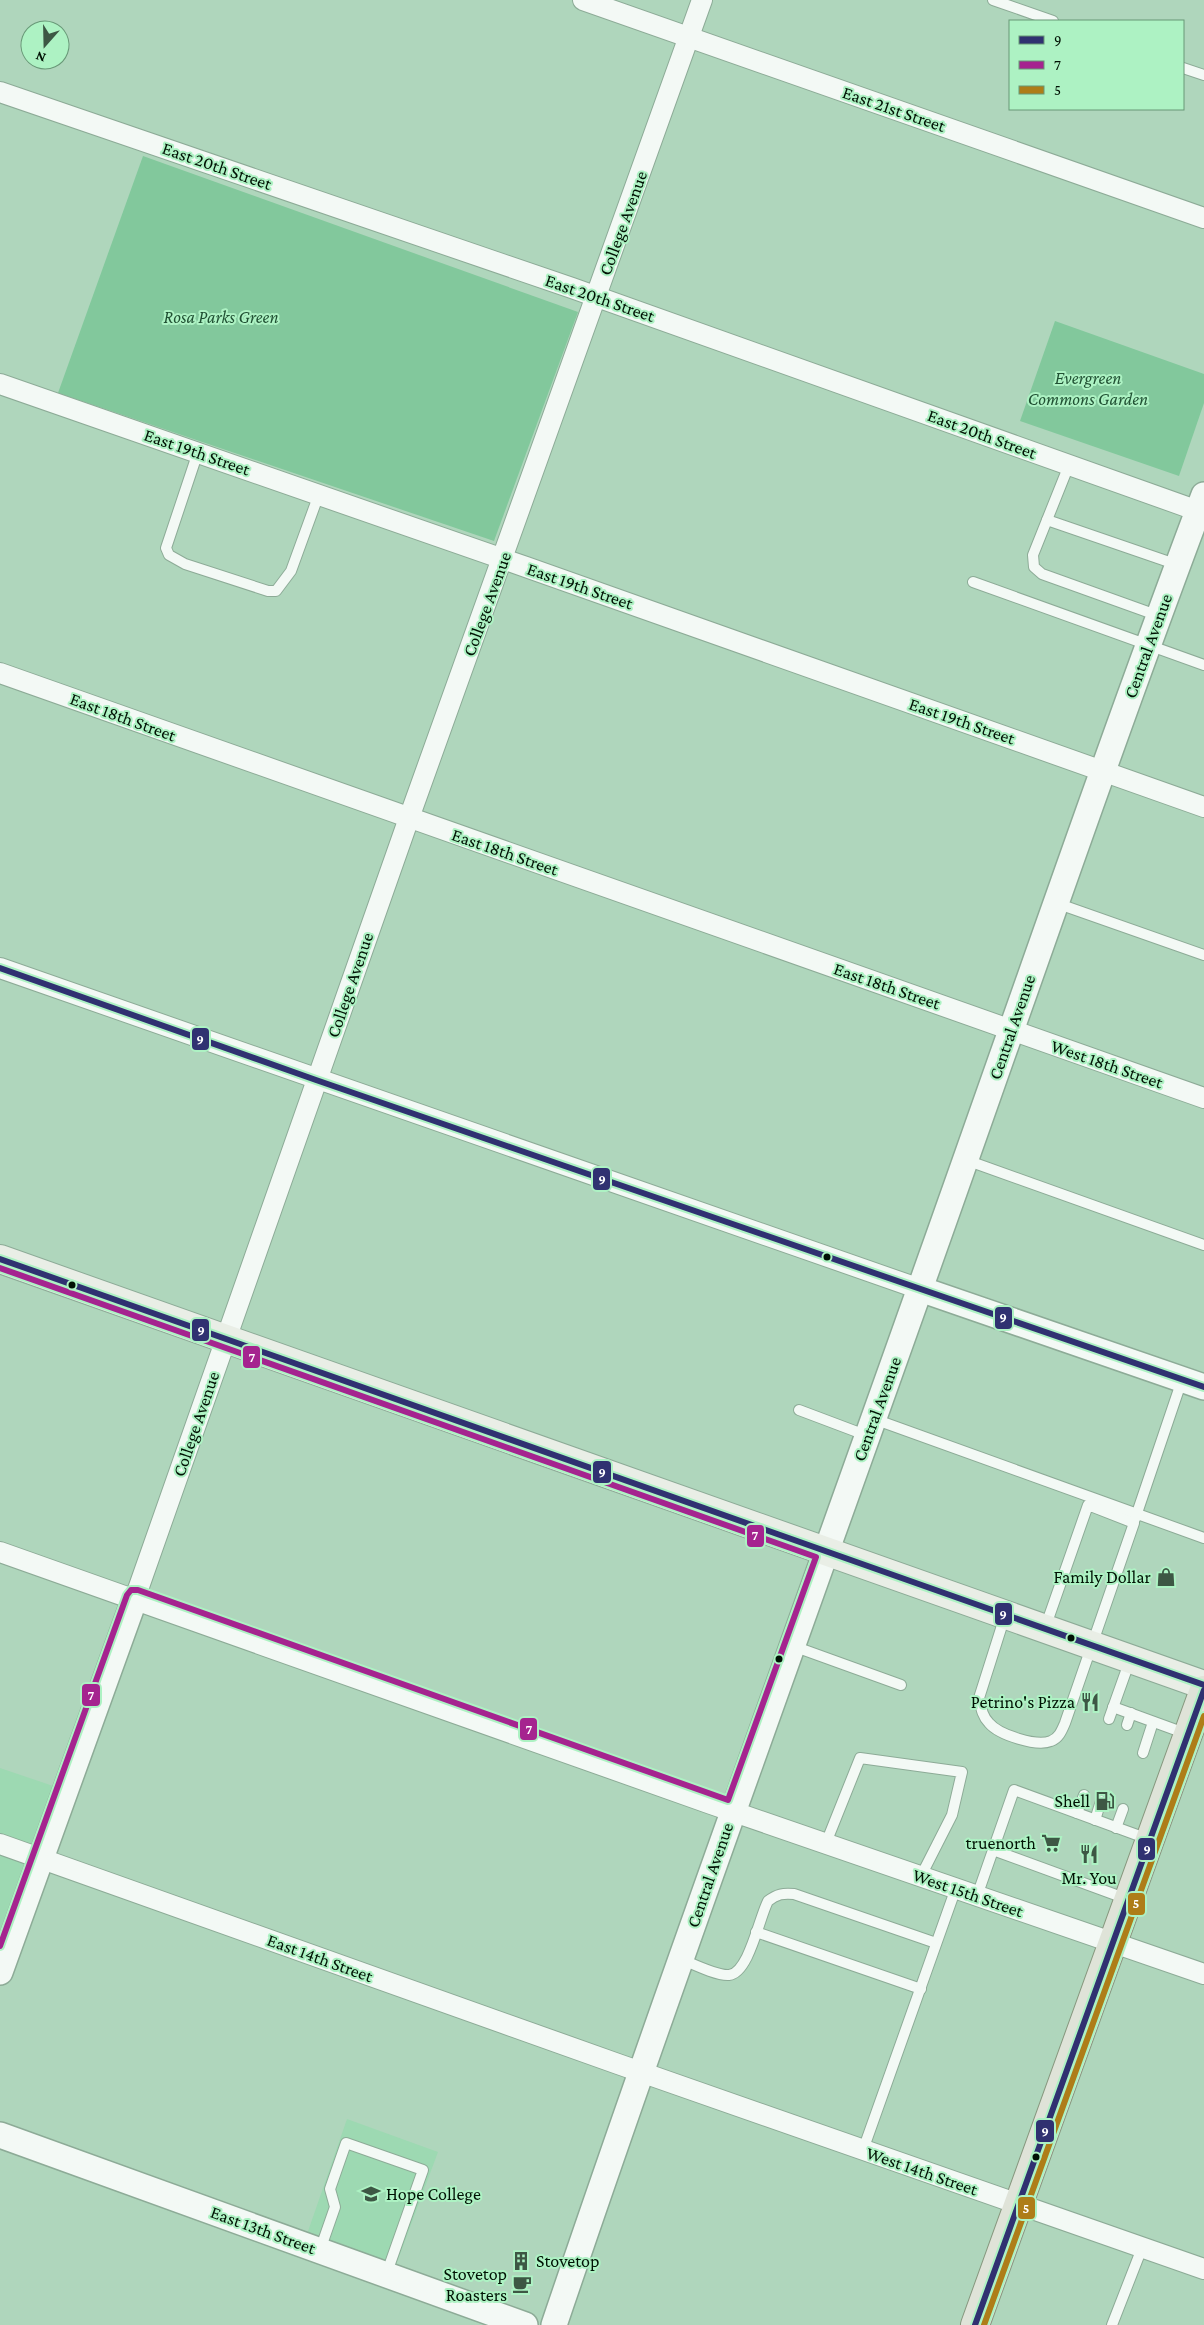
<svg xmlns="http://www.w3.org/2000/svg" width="1204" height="2325" viewBox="0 0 1204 2325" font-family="'Crimson Pro',serif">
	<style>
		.built { fill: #9dd9b2 }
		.green { fill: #82c89c }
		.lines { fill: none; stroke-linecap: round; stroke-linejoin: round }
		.service-casing { stroke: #8dab97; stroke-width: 12 }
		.minor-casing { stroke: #8dab97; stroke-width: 22 }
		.tertiary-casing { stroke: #8dab97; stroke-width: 28 }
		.secondary-casing { stroke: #8dab97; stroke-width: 30 }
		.primary-casing { stroke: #87977e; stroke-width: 30 }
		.service { stroke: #f3f9f5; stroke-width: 10 }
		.minor { stroke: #f3f9f5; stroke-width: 20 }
		.tertiary { stroke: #f3f9f5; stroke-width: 25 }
		.secondary { stroke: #e9eee6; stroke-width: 28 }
		.primary { stroke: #dfe3d8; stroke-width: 28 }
		.bus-1-casing { stroke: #adf2c3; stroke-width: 10 }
		.bus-2-casing { stroke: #adf2c3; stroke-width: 10 }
		.bus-3-casing { stroke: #adf2c3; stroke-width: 10 }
		.bus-1 { stroke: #303171; stroke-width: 6 }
		.bus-2 { stroke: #a5248f; stroke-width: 6 }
		.bus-3 { stroke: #ae7d18; stroke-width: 6 }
		.bus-dot { fill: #001204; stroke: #adf2c3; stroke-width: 2 }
		.labels { text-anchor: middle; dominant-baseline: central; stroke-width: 4; stroke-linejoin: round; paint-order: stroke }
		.street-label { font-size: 18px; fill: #001204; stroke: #adf2c3 }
		.park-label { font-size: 18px; font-style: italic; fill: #205033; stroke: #adf2c3 }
		.poi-label { font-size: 18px; fill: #001204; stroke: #adf2c3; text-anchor: end }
		.line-badge { stroke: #adf2c3; stroke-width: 2 }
		.badge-label { font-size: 14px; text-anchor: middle; font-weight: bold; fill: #fff }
	</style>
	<rect width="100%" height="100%" fill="#afd6bc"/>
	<g class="built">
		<polygon points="0,1768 65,1790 0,1972"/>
		<polygon points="347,2119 438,2152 395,2268 306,2237"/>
	</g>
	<g class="green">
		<polygon points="143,156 578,312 494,541 58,393"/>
		<polygon points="1055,321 1204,374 1204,403 1179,476 1020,421"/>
	</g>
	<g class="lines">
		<g class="service-casing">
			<g id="service">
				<polyline points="993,0 1053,21"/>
				<polyline points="1183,68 1204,75"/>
				<polyline points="198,452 166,548 169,555 185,564 268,591 276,591 291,571 319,494"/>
				<polyline points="1069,465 1033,555 1034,567 1042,574 1159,616"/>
				<polyline points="1047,520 1178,565"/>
				<polyline points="973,582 1204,665"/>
				<polyline points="1056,903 1204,955"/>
				<polyline points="966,1160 1204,1245"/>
				<polyline points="799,1410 868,1436"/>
				<polyline points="874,1419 1204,1538"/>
				<polyline points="1135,1519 1182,1380"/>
				<path d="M1005,1616L979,1698C981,1707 982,1716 989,1723C999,1735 1037,1747 1051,1741C1059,1738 1062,1730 1065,1723L1134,1523L1088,1505L1045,1628"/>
				<polyline points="793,1646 901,1685"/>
				<polyline points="1113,1707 1187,1734"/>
				<polyline points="1109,1719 1130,1660"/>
				<polyline points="1127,1725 1131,1713"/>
				<polyline points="1143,1753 1153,1722"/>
				<polyline points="1077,1813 1084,1795"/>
				<polyline points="1095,1820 1101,1801"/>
				<polyline points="1116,1828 1123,1809"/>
				<polyline points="826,1843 860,1758 962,1772 952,1815 921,1876"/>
				<polyline points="993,1850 1127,1899"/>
				<polyline points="977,1896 1014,1790 1148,1839"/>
				<polyline points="756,1932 921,1989"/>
				<path d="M681,1959C693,1964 717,1976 729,1975C749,1973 759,1918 768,1901C777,1894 783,1893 794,1894L936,1943"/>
				<polyline points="863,2150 956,1888"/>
				<polyline points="320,2250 335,2207 330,2189 346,2143 423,2170 386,2275"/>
				<polyline points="1112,2325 1142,2248"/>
			</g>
		</g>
		<g class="minor-casing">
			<g id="minor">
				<polyline points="583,0 1204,218"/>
				<polyline points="0,92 572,288 1204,513"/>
				<polyline points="0,384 526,567 1204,807"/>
				<polyline points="0,673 1204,1098"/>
				<polyline points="0,968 920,1289"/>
				<polyline points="0,1552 711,1804 1204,1974"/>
				<polyline points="135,1598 409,818 702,0"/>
				<polyline points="0,1844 618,2064 1204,2269"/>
			</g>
		</g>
		<g class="tertiary-casing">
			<g id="tertiary">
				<polyline points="920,1289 1204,1387"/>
				<polyline points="0,1972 135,1598"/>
				<polyline points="0,2135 525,2325"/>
				<path d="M554,2325C671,1980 796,1638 918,1294C1013,1028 1104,760 1204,495"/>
			</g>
		</g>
		<g class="secondary-casing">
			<polyline id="secondary" points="0,1259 1204,1685"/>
		</g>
		<g class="primary-casing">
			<polyline id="primary" points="975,2325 1204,1690"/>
		</g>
		<use href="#service" class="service"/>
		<use href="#minor" class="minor"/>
		<use href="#tertiary" class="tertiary"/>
		<use href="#secondary" class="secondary"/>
		<use href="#primary" class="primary"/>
		<g class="bus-1-casing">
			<g id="bus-1">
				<polyline points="0,968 316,1080 1204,1387"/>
				<polyline points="0,1259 1204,1685"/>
				<polyline points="975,2325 1204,1690"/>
			</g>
		</g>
		<g class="bus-2-casing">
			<polyline id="bus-2" points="0,1268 816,1557 728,1800 138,1590 131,1590 127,1595 0,1946"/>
		</g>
		<g class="bus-3-casing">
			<polyline id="bus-3" points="984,2325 1204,1716"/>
		</g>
		<use href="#bus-1" class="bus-1"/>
		<use href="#bus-2" class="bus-2"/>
		<use href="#bus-3" class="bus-3"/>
	</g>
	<defs>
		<g id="shop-bare" transform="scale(1.5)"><path d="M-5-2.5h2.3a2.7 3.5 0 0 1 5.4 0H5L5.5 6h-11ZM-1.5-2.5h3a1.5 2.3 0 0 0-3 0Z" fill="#3d5744" stroke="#adf2c3" stroke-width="2.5" paint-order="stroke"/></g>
		<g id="restaurant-bare" transform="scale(1.5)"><path d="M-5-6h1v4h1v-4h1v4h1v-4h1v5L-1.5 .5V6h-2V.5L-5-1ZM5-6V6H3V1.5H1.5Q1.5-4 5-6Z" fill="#3d5744" stroke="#adf2c3" stroke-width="2.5" paint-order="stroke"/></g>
		<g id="fuel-bare" transform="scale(1.5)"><path d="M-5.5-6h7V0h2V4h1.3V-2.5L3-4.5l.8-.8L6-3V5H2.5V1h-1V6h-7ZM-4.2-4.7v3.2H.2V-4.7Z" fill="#3d5744" stroke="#adf2c3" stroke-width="2.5" paint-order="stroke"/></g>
		<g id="supermarket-bare" transform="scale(1.5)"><path d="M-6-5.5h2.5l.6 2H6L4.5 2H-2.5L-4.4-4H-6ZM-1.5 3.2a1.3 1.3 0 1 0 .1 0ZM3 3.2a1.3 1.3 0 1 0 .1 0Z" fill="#3d5744" stroke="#adf2c3" stroke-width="2.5" paint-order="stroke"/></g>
		<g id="university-bare" transform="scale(1.5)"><path d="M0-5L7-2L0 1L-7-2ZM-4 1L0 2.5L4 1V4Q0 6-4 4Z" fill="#3d5744" stroke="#adf2c3" stroke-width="2.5" paint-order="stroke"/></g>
		<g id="building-bare" transform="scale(1.5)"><path d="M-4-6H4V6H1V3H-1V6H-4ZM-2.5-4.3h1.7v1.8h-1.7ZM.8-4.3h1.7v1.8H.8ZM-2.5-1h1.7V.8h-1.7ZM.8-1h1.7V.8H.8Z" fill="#3d5744" stroke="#adf2c3" stroke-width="2.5" paint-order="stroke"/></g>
		<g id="cafe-bare" transform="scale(1.5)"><path d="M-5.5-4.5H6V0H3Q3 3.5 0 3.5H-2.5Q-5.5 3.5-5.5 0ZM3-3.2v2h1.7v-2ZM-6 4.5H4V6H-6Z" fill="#3d5744" stroke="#adf2c3" stroke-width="2.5" paint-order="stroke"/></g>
	</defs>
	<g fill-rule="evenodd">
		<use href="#shop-bare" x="1166" y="1577"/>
		<use href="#restaurant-bare" x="1090" y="1702"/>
		<use href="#fuel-bare" x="1105" y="1801"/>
		<use href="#supermarket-bare" x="1051" y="1843"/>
		<use href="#restaurant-bare" x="1089" y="1854"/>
		<use href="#university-bare" x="371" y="2194"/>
		<use href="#building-bare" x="521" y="2261"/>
		<use href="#cafe-bare" x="522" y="2284"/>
	</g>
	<g class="bus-dot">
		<circle cx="827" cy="1257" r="4.5"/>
		<circle cx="72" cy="1285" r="4.5"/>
		<circle cx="1071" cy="1638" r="4.5"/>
		<circle cx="779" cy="1659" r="4.5"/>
		<circle cx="1036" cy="2157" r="4.5"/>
	</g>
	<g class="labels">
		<g class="street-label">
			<text transform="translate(894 109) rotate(19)">East 21st Street</text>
			<text transform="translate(217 166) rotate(19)">East 20th Street</text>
			<text transform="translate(623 223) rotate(-70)">College Avenue</text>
			<text transform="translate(600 298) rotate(19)">East 20th Street</text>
			<text transform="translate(982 434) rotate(20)">East 20th Street</text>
			<text transform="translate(197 452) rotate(19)">East 19th Street</text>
			<text transform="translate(580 586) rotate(19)">East 19th Street</text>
			<text transform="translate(487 604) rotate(-70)">College Avenue</text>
			<text transform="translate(1148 646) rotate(-70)">Central Avenue</text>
			<text transform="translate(123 717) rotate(20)">East 18th Street</text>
			<text transform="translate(962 721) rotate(19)">East 19th Street</text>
			<text transform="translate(505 852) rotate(19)">East 18th Street</text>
			<text transform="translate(350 985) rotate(-71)">College Avenue</text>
			<text transform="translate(887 986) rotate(19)">East 18th Street</text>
			<text transform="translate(1012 1027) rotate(-71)">Central Avenue</text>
			<text transform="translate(1107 1064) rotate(19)">West 18th Street</text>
			<text transform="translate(877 1409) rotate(-70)">Central Avenue</text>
			<text transform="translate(196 1424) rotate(-71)">College Avenue</text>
			<text transform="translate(710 1875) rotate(-71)">Central Avenue</text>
			<text transform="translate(968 1893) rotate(19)">West 15th Street</text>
			<text transform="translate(320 1958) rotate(20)">East 14th Street</text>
			<text transform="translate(922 2171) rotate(19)">West 14th Street</text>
			<text transform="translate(263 2230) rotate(20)">East 13th Street</text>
		</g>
		<g class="park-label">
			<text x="221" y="317">Rosa Parks Green</text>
			<text x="1088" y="378">Evergreen<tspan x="1088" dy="21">Commons Garden</tspan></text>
		</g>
		<g class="poi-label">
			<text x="1151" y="1577">Family Dollar</text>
			<text x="1075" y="1702">Petrino's Pizza</text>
			<text x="1090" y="1801">Shell</text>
			<text x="1036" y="1843">truenorth</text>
			<text x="1089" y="1878" text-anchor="middle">Mr. You</text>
			<text x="386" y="2194" text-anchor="start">Hope College</text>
			<text x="536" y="2261" text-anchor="start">Stovetop</text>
			<text x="507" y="2274">Stovetop<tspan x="507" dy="21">Roasters</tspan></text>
		</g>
	</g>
	<g class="line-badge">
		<rect x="191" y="1027" width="19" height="24" rx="5" fill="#303171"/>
		<rect x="592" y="1167" width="19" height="24" rx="5" fill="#303171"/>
		<rect x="994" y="1306" width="19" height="24" rx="5" fill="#303171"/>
		<rect x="191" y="1318" width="19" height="24" rx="5" fill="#303171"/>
		<rect x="242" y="1345" width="19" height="24" rx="5" fill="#a5248f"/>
		<rect x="592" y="1460" width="20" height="24" rx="5" fill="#303171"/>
		<rect x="746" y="1524" width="19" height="24" rx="5" fill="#a5248f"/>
		<rect x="994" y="1602" width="19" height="24" rx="5" fill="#303171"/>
		<rect x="81" y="1683" width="20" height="24" rx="5" fill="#a5248f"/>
		<rect x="519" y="1717" width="19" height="24" rx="5" fill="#a5248f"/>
		<rect x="1137" y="1837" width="19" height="24" rx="5" fill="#303171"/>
		<rect x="1127" y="1892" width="19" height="24" rx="5" fill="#ae7d18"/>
		<rect x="1035" y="2119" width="20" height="24" rx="5" fill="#303171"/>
		<rect x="1017" y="2196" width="19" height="24" rx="5" fill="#ae7d18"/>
	</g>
	<g class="badge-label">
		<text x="200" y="1044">9</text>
		<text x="602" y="1184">9</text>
		<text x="1003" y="1322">9</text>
		<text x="201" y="1335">9</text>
		<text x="252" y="1362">7</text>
		<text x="602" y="1477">9</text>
		<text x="755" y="1540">7</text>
		<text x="1003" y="1619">9</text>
		<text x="91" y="1700">7</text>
		<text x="529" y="1734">7</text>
		<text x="1147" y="1854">9</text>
		<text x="1136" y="1908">5</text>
		<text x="1045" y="2136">9</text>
		<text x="1026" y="2213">5</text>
	</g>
	<rect x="1009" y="20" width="175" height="90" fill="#adf2c3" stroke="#689877"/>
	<rect x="1019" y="36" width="25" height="8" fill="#303171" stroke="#689877"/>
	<text x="1054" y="45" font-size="15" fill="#001204">9</text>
	<rect x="1019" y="61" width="25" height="8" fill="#a5248f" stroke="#689877"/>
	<text x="1054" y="70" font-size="15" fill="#001204">7</text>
	<rect x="1019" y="86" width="25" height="8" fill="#ae7d18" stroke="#689877"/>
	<text x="1054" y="95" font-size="15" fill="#001204">5</text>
	<g transform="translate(45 45) rotate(200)"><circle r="24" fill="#adf2c3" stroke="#689877"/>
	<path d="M0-4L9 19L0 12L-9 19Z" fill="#3d5744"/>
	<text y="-8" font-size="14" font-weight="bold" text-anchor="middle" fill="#001204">N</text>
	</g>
</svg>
